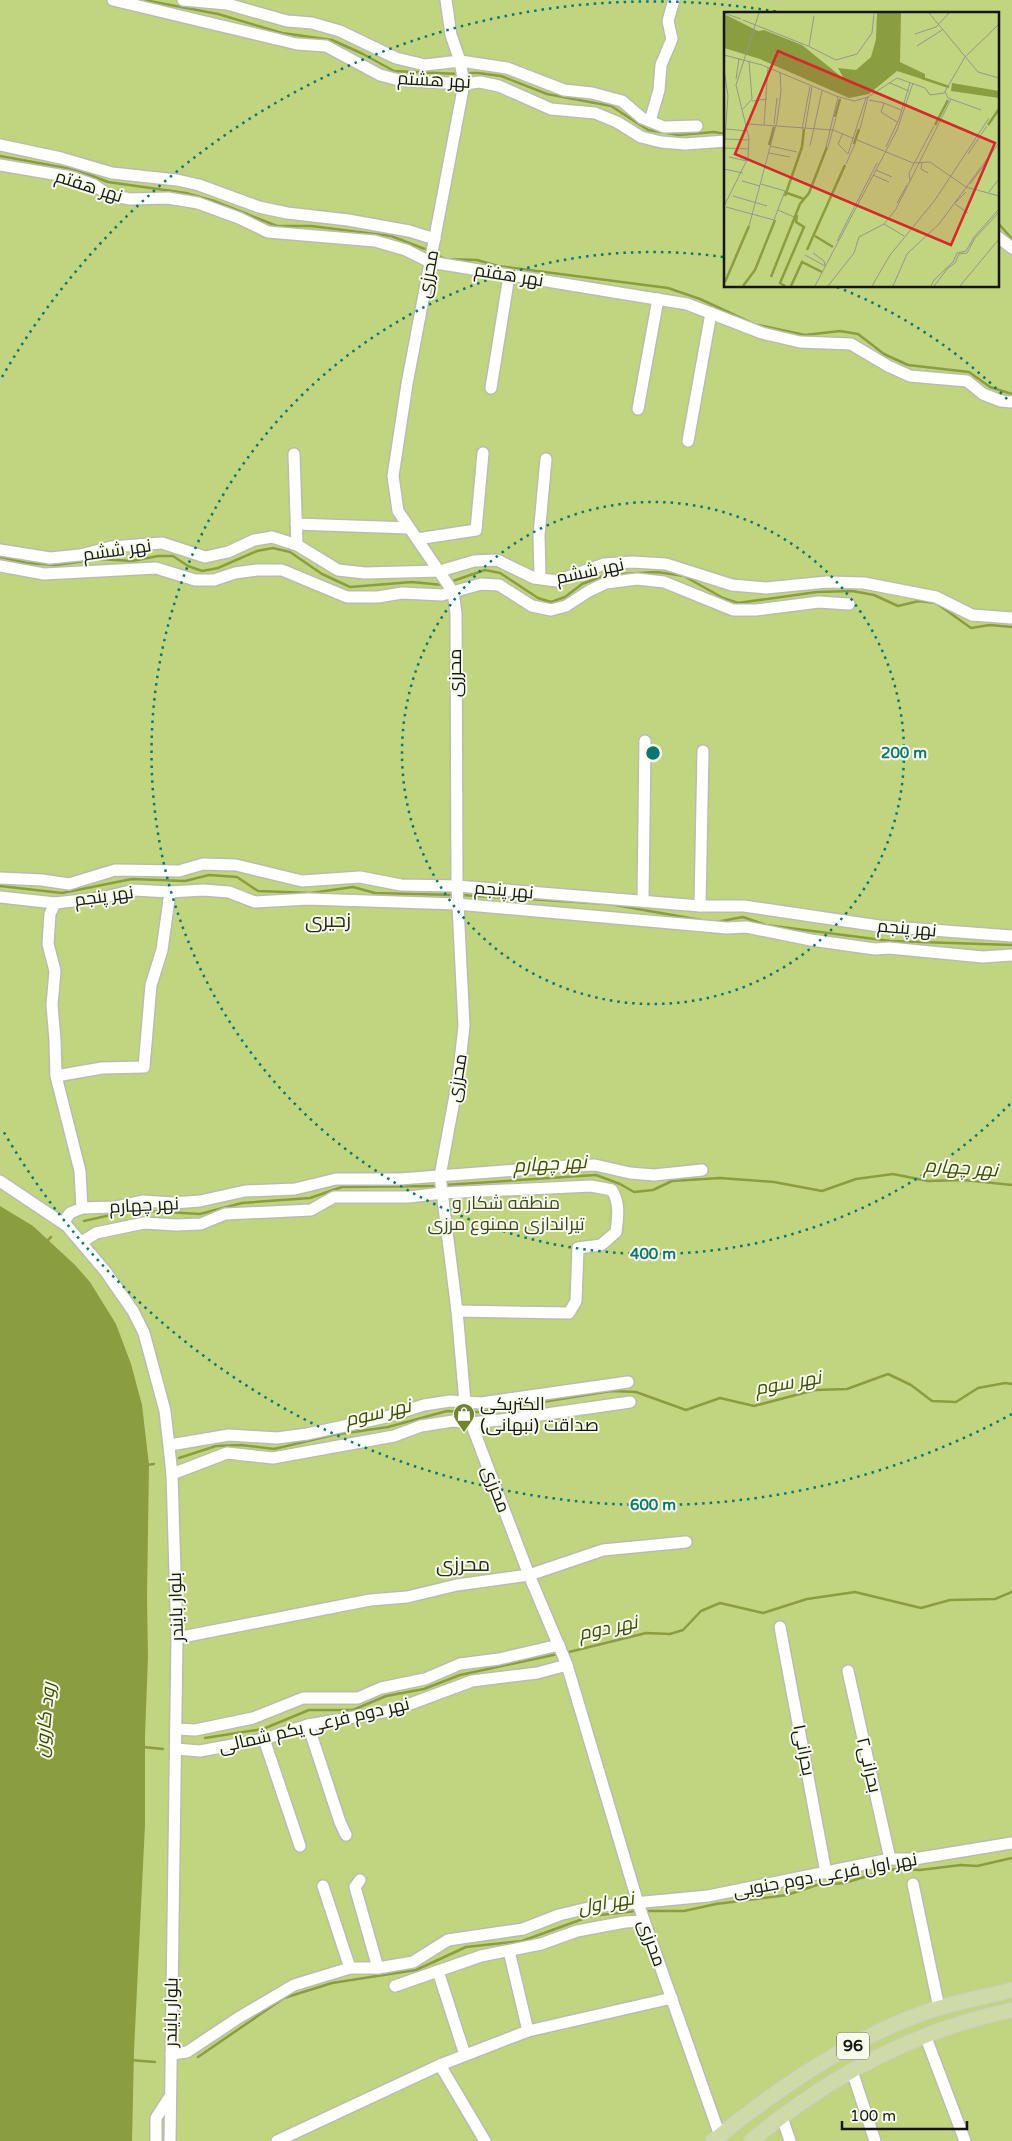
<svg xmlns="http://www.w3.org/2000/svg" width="1012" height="2141" viewBox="0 0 1012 2141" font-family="'Varela Round',Cairo,sans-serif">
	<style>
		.green { fill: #c1d581; fill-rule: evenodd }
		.water { fill: #8a9d40 }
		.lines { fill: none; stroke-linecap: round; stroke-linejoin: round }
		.stream { stroke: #8a9d40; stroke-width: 2.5 }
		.minor-casing { stroke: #b9bdae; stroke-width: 14 }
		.major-casing { stroke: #cccccb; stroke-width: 16 }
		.minor { stroke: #fff; stroke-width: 11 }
		.major { stroke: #cfdaa9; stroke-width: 14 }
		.ring { fill: none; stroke: #0f766e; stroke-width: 2.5; stroke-dasharray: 2.5 5 }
		.labels { text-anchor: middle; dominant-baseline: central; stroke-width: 4; stroke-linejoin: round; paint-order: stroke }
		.shield { fill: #f6fbeb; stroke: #595b53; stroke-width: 1 }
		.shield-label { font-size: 16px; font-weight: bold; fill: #161712 }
		.street-label { font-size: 18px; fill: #161712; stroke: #f6fbeb }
		.park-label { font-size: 18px; fill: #3c451e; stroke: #f6fbeb }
		.poi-label { font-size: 18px; fill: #161712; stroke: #f6fbeb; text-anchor: start }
		.water-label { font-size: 19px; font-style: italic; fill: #3f4b02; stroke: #f6fbeb }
		.quarter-label { font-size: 20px; fill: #282b20; stroke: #f6fbeb }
		.inset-river { fill: none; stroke: #8a9d40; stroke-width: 2.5 }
		.inset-road { fill: none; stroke: #95978c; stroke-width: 1 }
		.view { fill: #d62828; fill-opacity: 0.15; stroke: #d62828; stroke-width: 2.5 }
		.inset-edge { fill: none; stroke: #161712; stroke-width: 2.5 }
		.centre { fill: #0f766e; stroke: #f6fbeb; stroke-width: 2.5 }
		.ring-label { font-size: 15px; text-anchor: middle; font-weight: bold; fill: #0f766e; stroke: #f6fbeb; stroke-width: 4; stroke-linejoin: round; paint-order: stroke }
	</style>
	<rect width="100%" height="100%" fill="#e9edde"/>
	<path class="green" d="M0,0H1012V2141H0ZM726,14H998V286H726Z"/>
	<polygon class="water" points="0,1206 33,1226 75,1265 90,1282 116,1324 131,1364 142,1405 149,1465 147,1597 148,1657 145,1736 145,1824 134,2051 132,2141 0,2141"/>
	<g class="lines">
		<g class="stream">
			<polyline points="144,0 218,14 282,33 332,40 363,54 394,71 458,74"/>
			<polyline points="466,73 478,73 501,76 547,94 611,106 648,130 679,135 714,132 726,134"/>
			<polyline points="0,156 77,170 108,182 186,193 214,201 277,226 311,226 391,236 430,251"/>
			<polyline points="998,223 1012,239"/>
			<polyline points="434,254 445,259 477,260 498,266 668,288 700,299 754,324 805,335 840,331 858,334 884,354 908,365 969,372 990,387 1012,394"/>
			<polyline points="0,557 27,563 56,565 100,559 132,561 158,556 173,556 188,566 202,571 218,568 257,551 273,548 290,552 322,574 350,587 412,582 443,585"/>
			<polyline points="450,582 485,570 500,573 538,598 551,602 565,597 582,584 600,577 621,574 657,572 684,576 723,598 738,603 817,592 852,591 874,595 898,606 919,601 936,603 971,628 990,625 1012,627"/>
			<polyline points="0,886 62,893 132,879 185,881 209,875 237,877 258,891 311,893 353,887 375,893 455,895"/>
			<polyline points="461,895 609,904 701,920"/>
			<polyline points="716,922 743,917 766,925 890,941 1012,945"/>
			<polyline points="445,1185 596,1175 620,1184 634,1192 653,1190 672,1181 720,1178 774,1182 822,1191 856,1179 893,1174 928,1181 964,1180 1012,1185"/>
			<polyline points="84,1221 115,1214 148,1211 200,1214 242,1203 310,1198 342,1187 437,1186"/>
			<polyline points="46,1242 51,1237"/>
			<polyline points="471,1412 480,1412 611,1391 636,1392 686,1410 720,1398 754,1406 815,1390 847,1389 888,1374 911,1385 932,1401 956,1402 978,1388 1005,1383 1012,1384"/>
			<polyline points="179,1458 216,1446 241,1445 274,1449 333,1435 388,1427 447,1411 463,1412"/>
			<polyline points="147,1465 154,1464"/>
			<polyline points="565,1653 646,1633 670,1634 683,1630 701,1611 720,1603 763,1613 807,1599 855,1592 921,1608 950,1600 995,1599 1012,1592"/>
			<polyline points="205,1738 263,1729 309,1710 353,1710 386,1696 424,1689 460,1675 558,1654"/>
			<polyline points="143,1747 163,1749"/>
			<polyline points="645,1911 684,1911 716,1904 787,1895 817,1885 845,1883 886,1870 903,1869 920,1870 961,1865 977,1866 1012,1858"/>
			<polyline points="198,2057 284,1998 332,1983 416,1970 466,1947 522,1941 591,1916 637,1911"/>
			<polyline points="130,2060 155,2062"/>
		</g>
		<g class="minor-casing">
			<g id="minor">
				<polyline points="113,0 297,44 326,46 380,75 399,80 464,84 480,82 499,86 551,109 595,113 617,122 641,137 661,142 685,144 726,141"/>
				<polyline points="183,0 227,4 287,21 312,23 340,31 396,58 425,65 460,61 507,68 564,90 592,93 622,101 642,118 664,127 697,126"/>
				<polyline points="446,0 451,35 460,61 464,84 407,384 393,476 398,511 453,592 456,613 457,886 464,1026 458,1079 440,1176 457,1311 465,1402 471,1423 529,1575 567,1665 638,1903 720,2136"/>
				<polyline points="650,121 659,90 661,65 672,39 668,21 674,0"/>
				<polyline points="0,145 61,158 112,173 177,180 199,185 259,207 287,213 348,220 409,231 435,239"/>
				<polyline points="0,165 71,177 94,185 109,195 130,199 168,198 198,203 239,218 268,232 375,241 406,250 430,262 687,304 762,333 800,342 851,344 888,366 910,376 967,381 983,394 1001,401 1012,402"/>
				<polyline points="998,237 1012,248"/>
				<polyline points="491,388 509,276"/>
				<polyline points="638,409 658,299"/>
				<polyline points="688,441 711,313"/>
				<polyline points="294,454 297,545"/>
				<polyline points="296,524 409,528"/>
				<polyline points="417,539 476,530 483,453"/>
				<polyline points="0,550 50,558 80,555 111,547 162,543 205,557 228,552 254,540 272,537 297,545 338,570 365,573 440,571 474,561 497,560 534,578 557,581 604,564 632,562 666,564 732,585 766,588 827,582 864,583 936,597 972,615 1012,618"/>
				<polyline points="0,566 44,574 156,568 195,580 214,580 235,573 257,570 282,570 347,597 378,597 402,593 442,595 481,584 499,585 532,606 551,610 566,606 589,591 606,583 637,579 664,582 733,610 756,610 819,602 849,604"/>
				<polyline points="540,578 539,535 546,459"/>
				<polyline points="0,878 42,880 69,884 115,870 179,871 203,864 236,865 302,881 360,877 401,885 457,886 700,906 744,906 879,926 1012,936"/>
				<polyline points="0,897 55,903 101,898 134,890 170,892 203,890 229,892 255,902 308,899 457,904 727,928 746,927 811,940 875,949 889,948 983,957 1012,955"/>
				<polyline points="643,900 645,741"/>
				<polyline points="55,903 50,914 48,944 55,971 52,1005 55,1040 56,1076"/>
				<polyline points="700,906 703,751"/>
				<polyline points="0,1181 67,1226 106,1272 133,1311 144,1333 165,1411 172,1474 177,1638 170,2141"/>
				<polyline points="82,1208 80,1171 56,1076 102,1068 144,1067 151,985 162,950 170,892"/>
				<polyline points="63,1223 70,1213 82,1208 116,1207 142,1201 173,1203 200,1201 245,1191 295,1189 336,1179 400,1179 568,1166 595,1165 630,1173 654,1175 702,1170"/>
				<path d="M82,1242L96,1233L144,1223L176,1225L201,1224L225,1214L311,1210L334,1197H409L442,1193L591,1186L612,1190C620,1204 618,1216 616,1232L601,1245L578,1248L576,1301L569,1313L457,1311"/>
				<polyline points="170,1445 229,1435 277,1438 307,1434 386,1417 424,1405 450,1401 481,1403 628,1382"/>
				<polyline points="172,1474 227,1453 273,1458 394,1436 421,1426 453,1421 471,1423 519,1418 630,1402"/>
				<polyline points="780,1627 826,1873"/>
				<polyline points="177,1638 370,1600 407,1597 457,1585 529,1575 603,1550 686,1542"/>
				<polyline points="848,1671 890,1859"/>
				<polyline points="308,1725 340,1822 346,1835"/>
				<polyline points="176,1729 195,1730 253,1718 303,1698 358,1698 381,1688 425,1679 460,1664 499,1659 559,1645"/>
				<polyline points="264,1739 300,1846"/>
				<polyline points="176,1749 200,1751 264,1739 308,1725 394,1710 472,1681 537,1673 567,1665"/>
				<polyline points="360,1880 355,1887 378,1968"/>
				<polyline points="913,1884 939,2008"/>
				<polyline points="323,1886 350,1968"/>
				<polyline points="509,1951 528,2031"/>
				<polyline points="438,1971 465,2055"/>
				<polyline points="395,1986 481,1956 541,1944 577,1931 625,1922 644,1921"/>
				<polyline points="925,2035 965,2141"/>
				<polyline points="171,2054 187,2052 238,2018 294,1985 350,1968 378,1968 413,1962 448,1940 523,1929 559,1915 592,1907 708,1896 890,1859 914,1859 1012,1843"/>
				<polyline points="440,2065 485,2141"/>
				<polyline points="852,2071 875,2141"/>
				<polyline points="782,2117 790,2141"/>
				<polyline points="156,2141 156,2118 169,2098"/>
				<polyline points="277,2141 440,2065 528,2031 672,1998"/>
			</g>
		</g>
		<g class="major-casing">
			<g id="major">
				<path d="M713,2141C779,2087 856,2034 938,2008C962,2001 987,1996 1012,1990"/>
				<path d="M751,2141C827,2078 914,2030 1012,2010"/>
			</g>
		</g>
		<use href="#minor" class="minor"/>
		<use href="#major" class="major"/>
	</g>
	<g class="ring">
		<circle cx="653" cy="753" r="251"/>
		<path d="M1010 1104A501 501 0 1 1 723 257M837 287A501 501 0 0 1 1010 402"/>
		<path d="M1012 1414A752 752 0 0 1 2 1129M2 377A752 752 0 0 1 790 14"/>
	</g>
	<defs>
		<g id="shop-pin" transform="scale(1.125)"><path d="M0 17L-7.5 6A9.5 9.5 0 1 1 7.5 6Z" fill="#718231" stroke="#f6fbeb"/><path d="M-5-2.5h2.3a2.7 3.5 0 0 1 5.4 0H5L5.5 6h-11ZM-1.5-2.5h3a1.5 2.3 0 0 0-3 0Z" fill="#fff"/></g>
	</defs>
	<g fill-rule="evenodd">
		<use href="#shop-pin" x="464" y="1414"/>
	</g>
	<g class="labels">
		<rect class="shield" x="837" y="2032.5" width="32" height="27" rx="4"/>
		<g class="shield-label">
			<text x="853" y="2046">96</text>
		</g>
		<g class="street-label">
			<text transform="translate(434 80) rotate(3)">نهر هشتم</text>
			<text transform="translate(89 186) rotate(18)">نهر هفتم</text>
			<text transform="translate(428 274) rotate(-79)">محرزی</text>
			<text transform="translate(509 275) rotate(9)">نهر هفتم</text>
			<text transform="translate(117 550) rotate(-8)">نهر ششم</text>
			<text transform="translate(590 571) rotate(-12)">نهر ششم</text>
			<text transform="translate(455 673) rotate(-90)">محرزی</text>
			<text transform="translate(504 890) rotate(5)">نهر پنجم</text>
			<text transform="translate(104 896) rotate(-8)">نهر پنجم</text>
			<text transform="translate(907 928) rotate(5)">نهر پنجم</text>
			<text transform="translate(457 1078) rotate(-81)">محرزی</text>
			<text transform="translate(144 1205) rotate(-3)">نهر چهارم</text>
			<text transform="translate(496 1489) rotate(69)">محرزی</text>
			<text transform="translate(176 1607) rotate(-92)">بلوار بایندر</text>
			<text transform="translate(314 1725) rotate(-13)">نهر دوم فرعی یکم شمالی</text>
			<text transform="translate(804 1750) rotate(79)">بحرانی۱</text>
			<text transform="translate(869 1765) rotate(77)">بحرانی۲</text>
			<text transform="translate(825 1875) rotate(-10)">نهر اول فرعی دوم جنوبی</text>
			<text transform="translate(652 1943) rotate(70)">محرزی</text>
			<text transform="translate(171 2012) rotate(-89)">بلوار بایندر</text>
		</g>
		<g class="park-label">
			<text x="506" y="1203">منطقه شکار و<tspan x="506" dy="21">تیراندازی ممنوع مرزی</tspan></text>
		</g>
		<g class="poi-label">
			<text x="480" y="1404">الکتریکی<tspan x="480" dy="21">صداقت (نبهانی)</tspan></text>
		</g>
		<g class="water-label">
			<text transform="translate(550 1164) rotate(-3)">نهر چهارم</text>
			<text transform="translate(961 1168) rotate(4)">نهر چهارم</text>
			<text transform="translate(788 1383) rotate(-10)">نهر سوم</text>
			<text transform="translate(378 1413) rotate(-13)">نهر سوم</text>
			<text transform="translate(608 1628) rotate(-12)">نهر دوم</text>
			<text transform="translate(45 1720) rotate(-84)">رود کارون</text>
			<text transform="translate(606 1903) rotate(-10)">نهر اول</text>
		</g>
		<g class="quarter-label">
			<text x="328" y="921">زحیری</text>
			<text x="463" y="1565">محرزی</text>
		</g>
	</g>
	<g transform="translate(724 12)">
		<rect width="275" height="275" fill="#e9edde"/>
		<path d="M0,1H275V274H0Z" fill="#c1d581"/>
		<path d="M153,1H177L176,50L201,62V68L173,59L145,82L125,86L36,47L0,36V2L34,19L40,18L78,33L120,67L114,56L132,58L147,45L152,27ZM228,71L275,79V86L227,79Z" fill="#8a9d40"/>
		<path class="inset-river" d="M198,66L225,75M111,105L116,87M211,113L224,88M264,113L275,97M130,132L135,117M45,133L50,115M63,181L80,187M61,184L78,135L80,117M91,224L109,235M83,238L121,153M47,265L76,192L85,181L103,135M1,270L25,214M19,274L31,258L51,208M61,274L56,271L80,215L72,210L73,203M67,274L78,250L98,260"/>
		<path class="inset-road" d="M0,1L17,7M205,1L254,60L275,66M19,8L84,34M191,22L212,15L225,1M84,34L112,48L133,42L148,21L150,1M85,34L90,4M193,34L218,18M0,43L38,53L112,84L130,89L144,85L173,66M241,45L275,12M0,57L4,84L0,137M173,66L201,76L206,83L220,81L241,45M12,67L15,46M166,71L185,79M221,80L224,86L257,98M145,88L160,91L157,100L173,110M28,89L43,87M160,91L177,98M19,97L28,87L25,49M24,112L109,118L189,151L206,150L242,175L275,184M50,112L53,86M40,113L44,55M2,117L23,119M78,117L86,74M81,117L88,75M136,117L144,85M119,121L114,132L124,142L142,86M1,127L25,128M46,134L73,140M86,134L98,79M102,135L114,85M104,135L112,106M162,135L175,107L186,71M0,136L25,137M45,141L66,145M244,142L263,114M5,145L23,149M198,150L197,157L204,161M122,152L131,132M0,157L19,161M152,158L168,165M149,163L165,170M186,168L185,161L210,114M18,169L36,174M246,172L263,149M265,180L275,167M9,184L43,194M173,191L183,173M231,191L242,180M231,192L244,201M0,194L24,146L25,126L12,73L35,1M2,195L50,208L61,179L37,172M54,198L70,205M160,212L180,224M25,214L53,109L57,79L56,60M113,229L153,151M81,243L101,254L100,249L89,241M91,274L173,118L189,71M104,274L130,241L135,225L160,212L172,197L227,87M148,274L166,243L211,188L265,106M169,274L183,242L215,212L275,131M207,274L210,268L229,250L233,241L242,239L250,225L275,197M210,274L224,256L231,251L235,242L243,241L251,226L275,200M236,274L275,227"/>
		<path class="view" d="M54,39L271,131L227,233L11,142Z"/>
		<rect width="275" height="275" class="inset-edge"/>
	</g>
	<circle cx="653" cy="753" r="8" class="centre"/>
	<g class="ring-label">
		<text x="904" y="758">200 m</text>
		<text x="653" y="1259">400 m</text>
		<text x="653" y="1510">600 m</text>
	</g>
	<path d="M842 2121v8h125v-8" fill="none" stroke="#161712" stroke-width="2.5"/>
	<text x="850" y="2121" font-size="15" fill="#161712" stroke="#f6fbeb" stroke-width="4" paint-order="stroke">100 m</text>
</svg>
